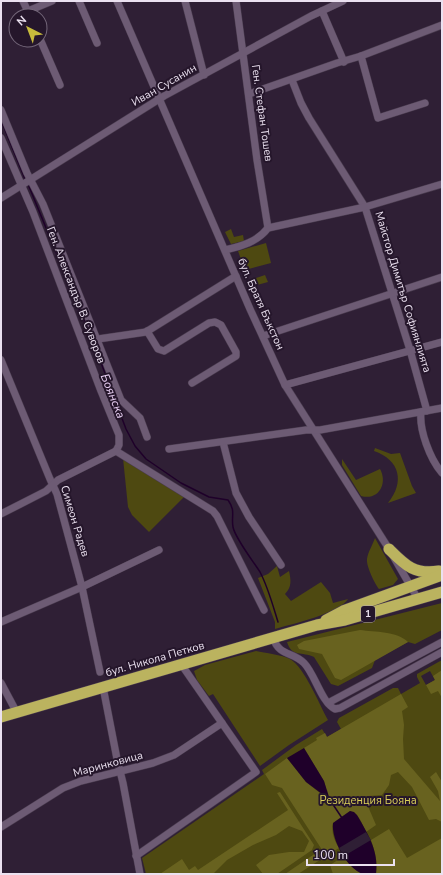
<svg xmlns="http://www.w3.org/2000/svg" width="443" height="875" viewBox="0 0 443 875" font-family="'Nunito Sans',sans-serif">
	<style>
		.green { fill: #4e4911; fill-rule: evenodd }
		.forest { fill: #68621f }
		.water { fill: #1f002a }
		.pier { fill: #2f1f35 }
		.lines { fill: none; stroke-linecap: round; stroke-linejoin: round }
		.stream { stroke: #1f002a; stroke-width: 1.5 }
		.minor-casing { stroke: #4a3c4f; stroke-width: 8 }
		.highway-casing { stroke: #4a3c4f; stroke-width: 12 }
		.minor { stroke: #6d5b74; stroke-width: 7 }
		.highway { stroke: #bbb35f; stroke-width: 11 }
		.labels { text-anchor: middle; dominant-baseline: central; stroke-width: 4; stroke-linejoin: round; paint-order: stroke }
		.shield { fill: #25162b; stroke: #b0a4b5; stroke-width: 1 }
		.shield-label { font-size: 10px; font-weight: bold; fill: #ebe1f0 }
		.street-label { font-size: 11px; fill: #ebe1f0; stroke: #25162b }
		.park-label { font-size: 11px; fill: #dbd05a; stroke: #25162b }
		.water-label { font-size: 12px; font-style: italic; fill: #ebd2f6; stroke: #25162b }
	</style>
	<rect width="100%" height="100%" fill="#2f1f35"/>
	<g class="green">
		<polygon points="231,229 234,237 243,235 244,241 231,244 225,232"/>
		<polygon points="266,243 271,263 245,270 238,251"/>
		<polygon points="265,275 268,282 257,285 252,285 250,280"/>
		<path d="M375,448L391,454L400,453L412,486L416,493L388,503C405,482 400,460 374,451Z"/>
		<polygon points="123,458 186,495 149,532 132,515 128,507"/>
		<path d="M342,459L356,480L380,469C388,483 379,501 361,496L342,465Z"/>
		<path d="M375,538L398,579L393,585L379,589C375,584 366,566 367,559C368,552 373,544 375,538Z"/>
		<path d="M277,566L280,577L289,571C291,580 292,587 285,594L291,601L321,582L330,593L333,603L348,599C340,613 292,624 275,629V622L258,578L268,574Z"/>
		<path d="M442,603V630L415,644L408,642L375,660L372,668L338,686L331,684L314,657C302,651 292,658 287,642Z"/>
		<path d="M256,651C265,653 282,655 290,659C305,668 319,704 328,720L289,745L260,766L213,694L209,696L197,680L194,671L205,665Z"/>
		<path d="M442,660V874H146L142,858L264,774L262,770L296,745L322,729L327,737L341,729L337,722L339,718L393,688H398L401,694L420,683L417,677V674ZM430,671L435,680L426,685L421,676Z"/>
	</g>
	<g class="forest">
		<path d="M360,630C375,632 397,631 408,642L341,680L335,678L322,654L299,649L297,645L304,641Z"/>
		<polygon points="442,670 442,698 438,691 431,694 426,685 435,680 433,676"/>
		<path d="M401,694L408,707L402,711L404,725L403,739L404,759L440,801L438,791L430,777L436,772L442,782V822L436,819L429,820L412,787L398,772L391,775L389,785L382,795L369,796L367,804L376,825L366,832C362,824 359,813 350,811L333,823C331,832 334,840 339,848L326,856L282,788L272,785L265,774L287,758L306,782L329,800L324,781L304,748L317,740L316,738L325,733L327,737Z"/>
		<polygon points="280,792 314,845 312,850 277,874 263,874 256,865 269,855 289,852 304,852 309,841 302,831 289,826 276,835 253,845 227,860 213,874 160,874 182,859 189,870 195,866 198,870 288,810 277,793"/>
		<path d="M389,829L407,858L442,838V874H376C378,861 375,852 371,840Z"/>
		<polygon points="316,853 320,855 323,858 298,874 285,874"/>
		<polygon points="344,856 351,865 363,874 333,874 330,865"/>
	</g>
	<g class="water">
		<polygon points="304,748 324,781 330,800 306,782 287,758"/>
		<path d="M350,811L354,812L357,815C368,834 379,851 376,874C372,874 367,875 363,874C347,869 331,839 333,823Z"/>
	</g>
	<polygon class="pier" points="366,832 371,840 344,856 339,848"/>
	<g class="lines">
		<g class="stream">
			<polyline points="1,120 25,179"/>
			<path d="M28,184L97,352L126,429L135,446L146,459L181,483L209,497L228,500C236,511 231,516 233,527C235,538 253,561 260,572C268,587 273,606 278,622"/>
			<polyline points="330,800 342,818"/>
		</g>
		<g class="minor-casing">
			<g id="minor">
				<polyline points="23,1 30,16"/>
				<polyline points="79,1 97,43"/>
				<polyline points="117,1 250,309 285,385 389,549 418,599"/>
				<polyline points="185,1 204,75"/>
				<polyline points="236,1 257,160 268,228"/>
				<polyline points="28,11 52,1"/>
				<polyline points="322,11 344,62"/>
				<polyline points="40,39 60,85"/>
				<polyline points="361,56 378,118 425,103"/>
				<polyline points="292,80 301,103 309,118 365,207 410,350 427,411"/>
				<polyline points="249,94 337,63 361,56 442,25"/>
				<polyline points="1,110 27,173 43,204 121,400 140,418 147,437"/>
				<polyline points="1,138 33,212 101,391 119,435 119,445 116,451"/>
				<polyline points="1,198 164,96 311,16 343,1"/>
				<path d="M225,250C242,246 257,242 268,228L365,207L442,184"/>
				<polyline points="147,331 158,349 164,351 209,323 215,322 221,325 236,352 236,356 192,383"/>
				<polyline points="263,336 442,277"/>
				<polyline points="98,339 146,332 236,276"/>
				<polyline points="1,360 50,479 57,494 82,587 100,672"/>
				<polyline points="285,385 442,342"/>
				<path d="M421,412C419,430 430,459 442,473"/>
				<polyline points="223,442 236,493 249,517 281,565"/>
				<polyline points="169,449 306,430 320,430 442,408"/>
				<polyline points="116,451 213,511 217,516 264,610"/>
				<polyline points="1,514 46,491 58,480 116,451"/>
				<polyline points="1,622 82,587 159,550"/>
				<path d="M273,638C280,657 292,651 304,663C315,674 321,702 335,709L340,708L442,652"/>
				<polyline points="1,683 17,713"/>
				<polyline points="103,687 117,759 123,783 140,874"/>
				<polyline points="328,703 442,642"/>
				<polyline points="1,827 63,788 81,781 153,763 174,755 222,723"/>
				<polyline points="136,856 256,772 181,664"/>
			</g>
		</g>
		<g class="highway-casing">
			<g id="highway">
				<path d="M389,549C405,565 414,575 439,571"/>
				<polyline points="326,620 343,611 442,575"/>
				<polyline points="1,717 317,625 345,620 442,592"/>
			</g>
		</g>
		<use href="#minor" class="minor"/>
		<use href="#highway" class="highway"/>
	</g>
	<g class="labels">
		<rect class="shield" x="361" y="606" width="14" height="16" rx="3"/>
		<g class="shield-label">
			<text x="368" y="614">1</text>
		</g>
		<g class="street-label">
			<text transform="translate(164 85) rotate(-30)">Иван Сусанин</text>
			<text transform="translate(262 113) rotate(82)">Ген. Стефан Тошев</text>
			<text transform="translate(403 292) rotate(73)">Майстор Димитър Софиянлията</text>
			<text transform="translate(76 295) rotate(69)">Ген. Александър В. Суворов</text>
			<text transform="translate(261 304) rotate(66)">бул. Братя Бъкстон</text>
			<text transform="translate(75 521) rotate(73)">Симеон Радев</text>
			<text transform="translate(155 659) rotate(-16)">бул. Никола Петков</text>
			<text transform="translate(108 764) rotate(-15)">Маринковица</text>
		</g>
		<g class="park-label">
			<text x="368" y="800">Резиденция Бояна</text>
		</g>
		<g class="water-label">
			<text transform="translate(113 396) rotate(68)">Боянска</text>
		</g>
	</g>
	<rect width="443" height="875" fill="none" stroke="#ebe1f0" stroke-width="4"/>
	<g transform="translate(28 28) rotate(318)"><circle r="19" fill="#25162b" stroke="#74677a"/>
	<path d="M0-3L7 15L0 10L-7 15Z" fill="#c7bb3c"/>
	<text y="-6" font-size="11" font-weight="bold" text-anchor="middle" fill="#ebe1f0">N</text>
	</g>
	<path d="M307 859v6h87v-6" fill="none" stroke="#ebe1f0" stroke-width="2"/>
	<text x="313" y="859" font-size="12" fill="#ebe1f0" stroke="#25162b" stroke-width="3" paint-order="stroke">100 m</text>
</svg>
